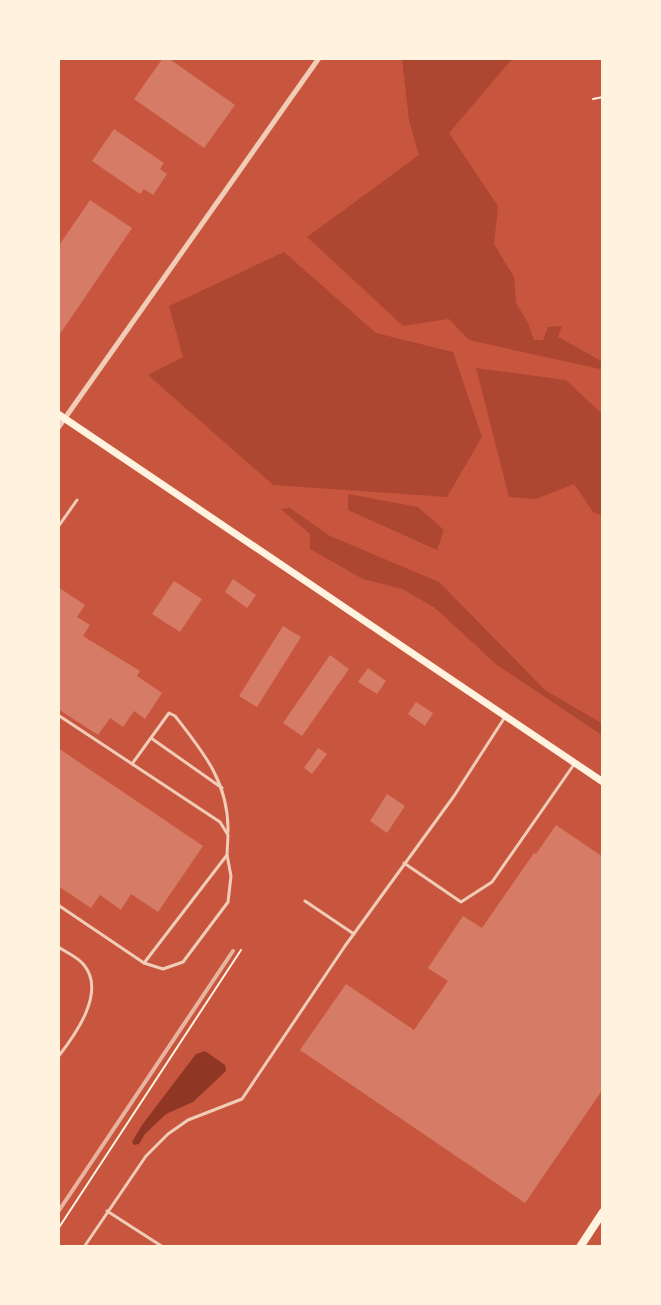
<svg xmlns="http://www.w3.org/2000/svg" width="661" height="1305" viewBox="0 0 661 1305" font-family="'Source Sans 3',sans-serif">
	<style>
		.green { fill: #ae4732 }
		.water { fill: #8f3625 }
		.building { fill: #d67c66 }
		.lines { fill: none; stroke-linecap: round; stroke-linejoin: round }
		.path { stroke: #fff3e0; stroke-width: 2 }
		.service { stroke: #f1ccb7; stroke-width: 3 }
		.minor { stroke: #f1ccb7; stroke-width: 5 }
		.secondary { stroke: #fff3e0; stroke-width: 7 }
		.primary { stroke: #fff3e0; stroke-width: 8 }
		.rail { stroke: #e9b49f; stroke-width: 4 }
	</style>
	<rect width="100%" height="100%" fill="#c8553d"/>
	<g class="green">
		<polygon points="402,58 439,58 444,61 447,58 513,58 449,133 498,206 494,244 514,277 516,303 528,323 534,340 543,340 548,327 562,326 558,337 603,362 600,369 469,340 449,319 403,326 307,237 419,155 409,121"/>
		<polygon points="284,252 376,333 453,352 482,437 447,497 273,485 148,375 183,357 169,306"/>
		<polygon points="476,368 566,380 603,415 603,515 594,513 574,484 536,499 509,497"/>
		<polygon points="348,494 418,507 444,530 437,550 348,510"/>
		<polygon points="290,508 330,536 439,582 545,690 603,724 603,736 497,665 434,607 402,589 363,579 310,549 310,534 281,509"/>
	</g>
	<polygon class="water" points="205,1051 225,1065 226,1071 193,1102 166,1114 145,1134 139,1144 134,1145 132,1142 142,1125 196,1054"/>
	<g class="building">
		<polygon points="163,58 168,58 235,105 204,148 134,99"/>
		<polygon points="114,129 164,163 160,169 167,174 153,195 144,189 140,194 92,161"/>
		<polygon points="90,200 132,228 58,337 58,247"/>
		<polygon points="233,579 256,595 247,608 225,592"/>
		<polygon points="174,581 202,599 180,632 152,614"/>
		<polygon points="58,587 85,605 77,617 90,625 83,636 140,671 137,676 162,693 145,719 134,711 123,727 110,718 98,735 58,709"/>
		<polygon points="283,626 301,637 257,707 239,696"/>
		<polygon points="330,655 349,669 302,736 283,723"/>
		<polygon points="368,668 386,681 377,694 358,682"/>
		<polygon points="416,702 433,713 425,726 408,714"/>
		<polygon points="58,748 203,846 158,912 131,894 121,910 100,895 91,908 58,886"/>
		<polygon points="318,748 327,754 312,774 304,768"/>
		<polygon points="387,794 405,806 387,833 370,821"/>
		<polygon points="556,825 603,857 603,1089 525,1203 300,1050 346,984 414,1030 448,981 428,968 463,916 482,928 534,853 536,854"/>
	</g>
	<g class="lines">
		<g class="path">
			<polyline points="593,99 603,97"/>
			<polyline points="58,1229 241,950"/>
		</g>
		<g class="service">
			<polyline points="58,527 77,500"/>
			<polyline points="58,715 220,822 228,835 227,855 144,963 58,905"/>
			<polyline points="151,738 222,788"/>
			<path d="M132,764L169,713L175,716C204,753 229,783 228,832"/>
			<polyline points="404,863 461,902 492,882 575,763"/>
			<polyline points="305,901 354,934"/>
			<path d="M58,947C66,952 78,957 84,965C106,992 76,1034 58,1057"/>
			<polyline points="144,963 163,969 183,962 228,902 231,876 227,855"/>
			<polyline points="107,1211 163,1247"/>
			<polyline points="84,1247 146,1156 168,1134 188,1120 242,1099 345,946 454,796 505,717"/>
		</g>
		<polyline class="minor" points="58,428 319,58"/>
		<polyline class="secondary" points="58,414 603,782"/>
		<polyline class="primary" points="580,1247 603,1212"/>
		<polyline class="rail" points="58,1212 233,951"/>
	</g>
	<rect width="661" height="1305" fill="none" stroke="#fff3e0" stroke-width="120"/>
</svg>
